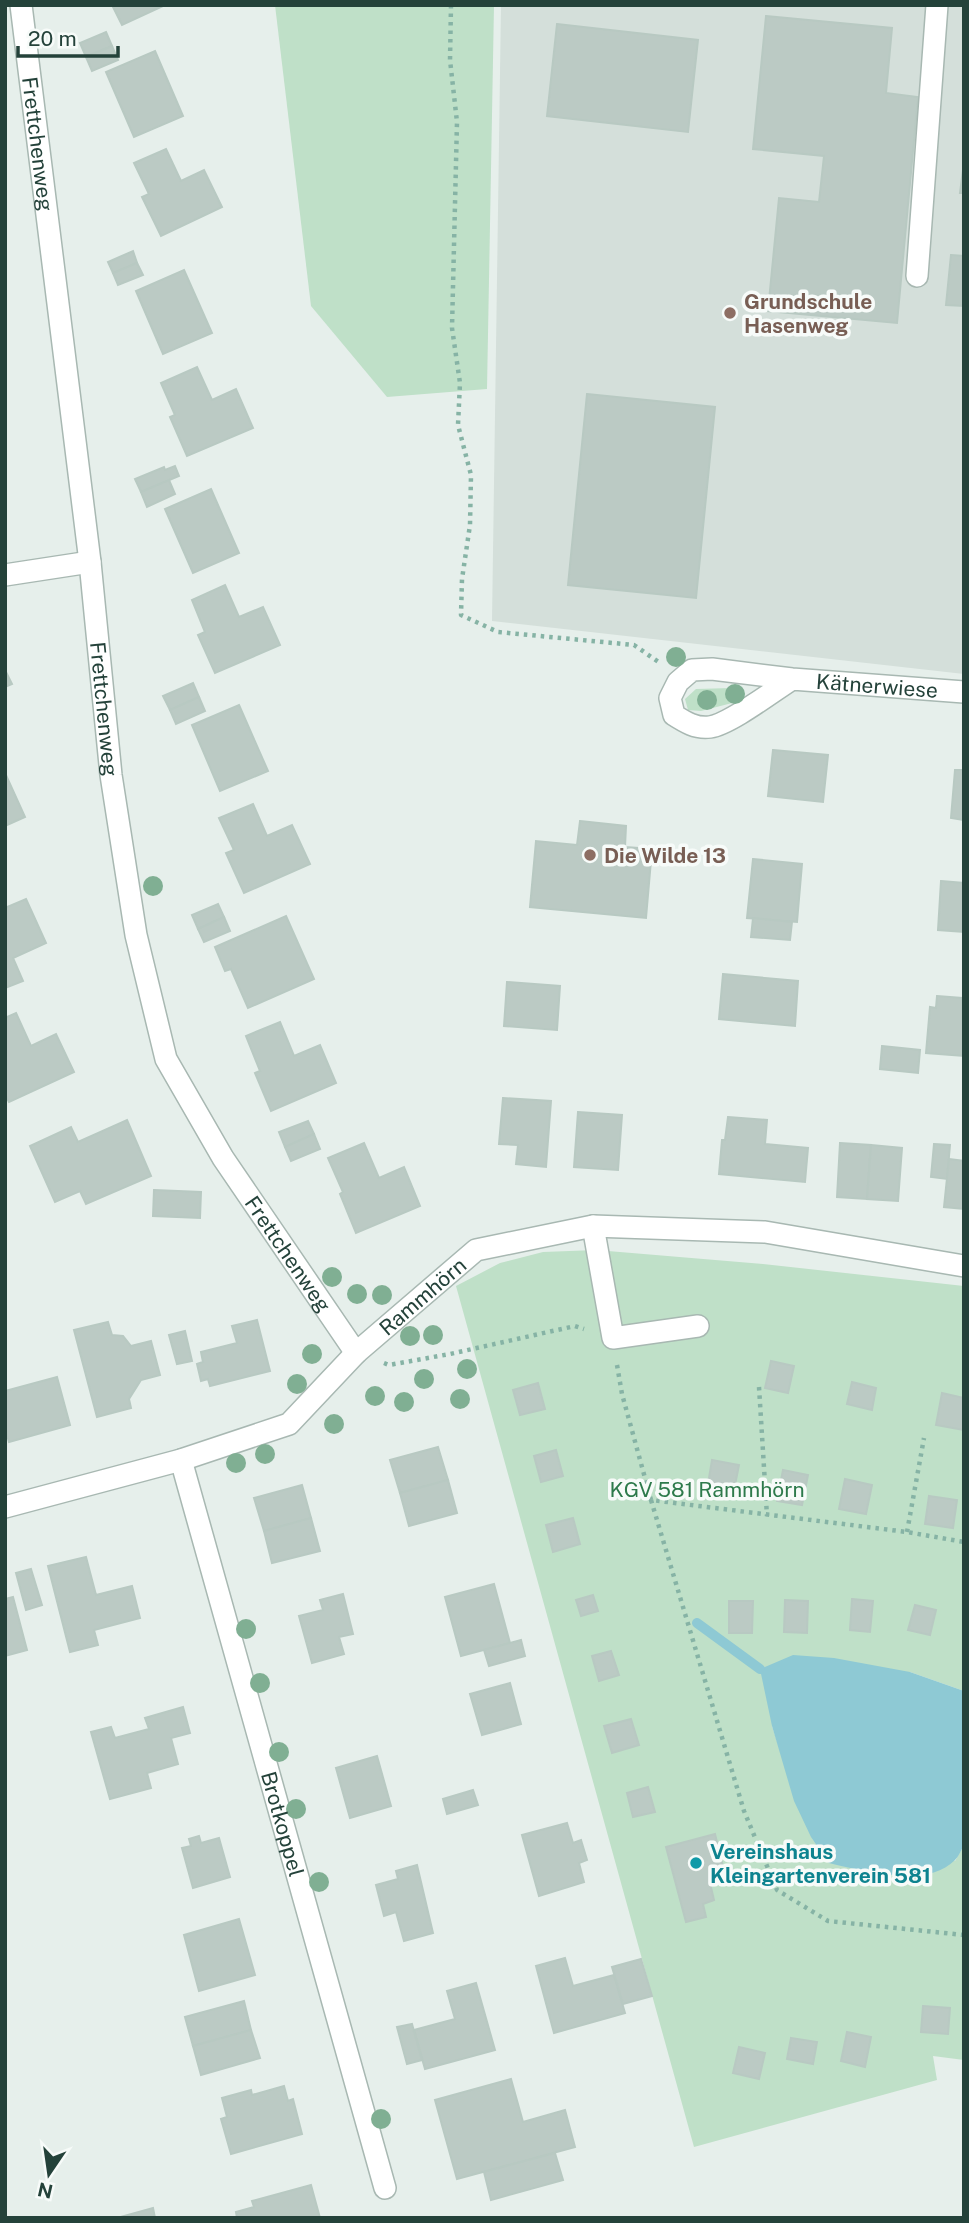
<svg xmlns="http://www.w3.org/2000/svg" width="969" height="2223" viewBox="0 0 969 2223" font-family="'Public Sans',sans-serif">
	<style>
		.built { fill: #d4dfda }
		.green { fill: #bfe0c8 }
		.water { fill: #8ec9d4 }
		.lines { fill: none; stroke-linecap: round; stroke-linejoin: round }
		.stream { stroke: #8ec9d4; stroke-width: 10 }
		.building { fill: #bbcac4; stroke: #b8c9c2; stroke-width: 2 }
		.minor-casing { stroke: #a8b8b2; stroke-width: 24 }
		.path { stroke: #86b3a5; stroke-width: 4.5; stroke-dasharray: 3.5 5; stroke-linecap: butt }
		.minor { stroke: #fff; stroke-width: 21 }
		.tree { fill: #80af93 }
		.education-dot { fill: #8d6e63; stroke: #f7fbf9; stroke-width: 2.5 }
		.culture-dot { fill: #0f9aa8; stroke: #f7fbf9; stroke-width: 2.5 }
		.labels { text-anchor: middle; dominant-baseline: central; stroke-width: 7; stroke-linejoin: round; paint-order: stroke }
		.street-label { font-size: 21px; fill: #24423a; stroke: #f7fbf9 }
		.education-label { font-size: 21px; font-weight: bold; fill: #785e54; stroke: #f7fbf9; text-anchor: start }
		.park-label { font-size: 21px; fill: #2d7a4b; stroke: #f7fbf9 }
		.culture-label { font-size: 21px; font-weight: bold; fill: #0d838f; stroke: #f7fbf9; text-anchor: start }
	</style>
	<rect width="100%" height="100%" fill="#e6efeb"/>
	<polygon class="built" points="501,5 964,5 964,674 492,621"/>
	<g class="green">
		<polygon points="275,5 494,5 487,389 387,397 311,306"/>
		<polygon points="731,688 745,693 736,702 701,711 688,710 685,699 696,689"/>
		<polygon points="596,1250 763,1264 964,1286 964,1691 910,1672 772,1726 781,1754 955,1861 964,1845 964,2060 933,2056 937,2080 694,2147 456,1286 500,1263 543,1252"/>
	</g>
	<path class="water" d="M793,1655L834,1658L910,1672L964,1691V1845C961,1850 959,1856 955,1860C927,1889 863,1871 829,1863L811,1837L794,1801L772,1726L760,1669Z"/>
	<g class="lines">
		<polyline class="stream" points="697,1623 760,1669"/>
	</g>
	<g class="building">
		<polygon points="112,5 165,5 122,25"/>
		<polygon points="766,16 892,28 886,93 918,97 897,323 768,311 779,198 819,202 824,156 753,149"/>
		<polygon points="557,24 698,40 688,132 547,116"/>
		<polygon points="106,32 112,46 86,57 80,43"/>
		<polygon points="112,46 118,60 92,71 86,57"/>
		<polygon points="155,51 183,116 134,137 106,72"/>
		<polygon points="166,149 181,181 204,170 222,207 161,236 142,197 149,194 134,163"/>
		<polygon points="964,162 964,193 960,193"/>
		<polygon points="133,251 137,263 113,273 108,262"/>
		<polygon points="951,255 964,256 964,306 946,305"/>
		<polygon points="137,263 143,275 118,285 113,273"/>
		<polygon points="184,270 212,333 163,354 136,291"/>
		<polygon points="197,367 212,400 236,389 253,428 187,456 170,417 175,415 161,383"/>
		<polygon points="587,394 715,407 696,598 568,585"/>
		<polygon points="175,466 179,476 141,492 135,479 164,467 165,470"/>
		<polygon points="169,480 175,494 147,507 141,492"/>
		<polygon points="211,489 239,553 193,573 165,509"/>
		<polygon points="225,585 239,617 263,607 280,645 215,673 198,635 205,632 192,600"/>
		<polygon points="5,670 12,684 5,687"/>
		<polygon points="193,683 199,697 170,710 163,696"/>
		<polygon points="199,697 205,711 176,724 170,710"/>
		<polygon points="239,705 268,771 220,791 192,725"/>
		<polygon points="773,750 828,755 823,802 768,796"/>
		<polygon points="955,770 964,770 964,820 951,818"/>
		<polygon points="5,773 25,817 5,826"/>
		<polygon points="253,804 267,836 292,825 310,864 244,893 226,853 234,850 219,818"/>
		<polygon points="580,821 626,826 625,847 652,849 646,918 530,907 536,841 577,845"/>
		<polygon points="753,859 802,864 797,922 747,918"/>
		<polygon points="941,881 964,883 964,932 938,930"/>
		<polygon points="26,899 46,943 13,958 23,981 5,988 5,908"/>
		<polygon points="218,904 224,917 198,929 192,915"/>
		<polygon points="286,916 314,979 248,1008 231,969 225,971 215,947"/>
		<polygon points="224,917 230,931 204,942 198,929"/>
		<polygon points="753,918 792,922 790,940 751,937"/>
		<polygon points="723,974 798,981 795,1026 719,1019"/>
		<polygon points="507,982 560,986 557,1030 504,1026"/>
		<polygon points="937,996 962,998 964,1056 926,1053 930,1007 936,1008"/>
		<polygon points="16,1013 31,1046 56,1034 74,1072 9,1102 5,1095 5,1018"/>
		<polygon points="280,1022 294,1056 320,1045 336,1083 271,1111 255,1073 260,1071 246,1036"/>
		<polygon points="882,1046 920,1050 918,1073 880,1069"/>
		<polygon points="503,1098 551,1101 546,1167 516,1164 518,1145 499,1144"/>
		<polygon points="578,1112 622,1115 618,1170 574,1167"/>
		<polygon points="728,1117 767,1120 765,1144 808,1148 805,1182 719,1174 722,1140 725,1140"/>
		<polygon points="127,1120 151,1176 86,1204 80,1191 55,1202 30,1146 71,1127 78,1142"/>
		<polygon points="308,1121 314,1134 285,1147 279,1132"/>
		<polygon points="314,1134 320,1149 291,1161 285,1147"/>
		<polygon points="364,1143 379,1178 404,1167 420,1206 356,1233 340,1194 343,1192 328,1158"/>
		<polygon points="840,1143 871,1145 867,1199 837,1197"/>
		<polygon points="934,1144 950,1145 947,1179 931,1177"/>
		<polygon points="871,1145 902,1148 898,1201 867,1199"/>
		<polygon points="949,1159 964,1161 964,1209 944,1207"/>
		<polygon points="154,1190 201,1192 200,1218 153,1216"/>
		<polygon points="257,1320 270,1371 210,1386 208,1379 201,1381 197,1364 203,1362 201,1352 237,1343 232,1326"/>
		<polygon points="108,1322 112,1335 123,1336 131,1346 151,1341 160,1375 141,1380 129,1399 131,1408 97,1417 74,1330"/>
		<polygon points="185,1331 192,1361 177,1364 169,1335"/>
		<polygon points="771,1361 794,1366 788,1393 765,1388"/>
		<polygon points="57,1377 70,1425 9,1442 5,1428 5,1391"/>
		<polygon points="852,1382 876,1388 872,1410 847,1404"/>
		<polygon points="538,1383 545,1409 520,1415 513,1390"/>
		<polygon points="942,1393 964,1398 964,1430 936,1425"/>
		<polygon points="438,1447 448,1480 400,1493 390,1460"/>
		<polygon points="556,1450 563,1476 541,1482 534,1456"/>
		<polygon points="712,1460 739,1465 733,1495 707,1490"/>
		<polygon points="783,1470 808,1475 802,1505 777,1501"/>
		<polygon points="845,1479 872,1485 866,1514 839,1509"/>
		<polygon points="448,1480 457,1513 409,1526 400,1493"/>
		<polygon points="302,1485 311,1518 264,1531 254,1498"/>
		<polygon points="929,1496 957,1500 953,1528 925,1524"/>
		<polygon points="311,1518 320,1551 272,1563 264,1531"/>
		<polygon points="573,1518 580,1544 553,1552 546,1525"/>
		<polygon points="86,1557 96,1595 132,1586 140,1618 94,1630 98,1645 70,1652 48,1566"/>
		<polygon points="31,1569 42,1605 26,1610 16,1573"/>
		<polygon points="494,1584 510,1643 461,1656 445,1597"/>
		<polygon points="343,1594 353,1634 339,1637 344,1654 312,1663 299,1616 323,1610 320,1600"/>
		<polygon points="593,1595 598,1611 581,1616 576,1600"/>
		<polygon points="13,1597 27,1650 5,1656 5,1599"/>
		<polygon points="852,1599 873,1601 870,1632 850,1630"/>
		<polygon points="785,1600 808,1601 807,1633 784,1632"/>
		<polygon points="729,1601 753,1601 752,1633 729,1633"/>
		<polygon points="915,1605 936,1610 930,1635 908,1630"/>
		<polygon points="521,1640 525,1656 489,1666 484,1650"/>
		<polygon points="611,1651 619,1675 599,1681 592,1656"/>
		<polygon points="510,1683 521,1724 482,1735 470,1694"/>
		<polygon points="183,1707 190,1733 171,1738 178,1764 147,1773 151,1788 110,1799 91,1732 111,1727 115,1738 149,1729 145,1718"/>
		<polygon points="631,1719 639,1745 612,1753 604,1726"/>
		<polygon points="377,1756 391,1806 350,1818 336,1768"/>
		<polygon points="648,1787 655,1812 633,1817 627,1793"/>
		<polygon points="473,1790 478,1805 447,1814 443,1799"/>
		<polygon points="567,1823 573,1843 581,1840 587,1860 579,1863 584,1882 539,1896 522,1835"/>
		<polygon points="715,1834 726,1879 710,1883 714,1900 703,1904 706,1917 686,1922 666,1847"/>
		<polygon points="199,1836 201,1843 219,1838 230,1877 193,1888 182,1848 191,1846 189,1839"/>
		<polygon points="417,1865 433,1933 404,1941 396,1912 384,1916 376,1885 398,1879 396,1871"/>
		<polygon points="239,1919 255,1975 199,1991 184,1935"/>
		<polygon points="565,1958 573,1986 614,1975 625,2013 554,2033 536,1966"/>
		<polygon points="641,1959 652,1996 623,2004 612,1967"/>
		<polygon points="476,1983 495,2050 425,2069 414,2030 455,2019 447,1991"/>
		<polygon points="244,2001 251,2030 193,2046 185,2017"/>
		<polygon points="923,2006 950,2008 948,2034 921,2032"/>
		<polygon points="412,2024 422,2060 407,2064 397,2027"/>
		<polygon points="251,2030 260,2058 201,2075 193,2046"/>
		<polygon points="847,2032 871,2037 865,2067 841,2061"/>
		<polygon points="791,2038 817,2042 813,2064 787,2059"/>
		<polygon points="739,2047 765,2053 759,2079 733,2073"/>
		<polygon points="511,2079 523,2122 565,2110 575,2147 457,2179 435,2100"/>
		<polygon points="284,2086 288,2101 293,2099 302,2134 231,2154 221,2119 227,2117 222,2098 251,2090 252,2095"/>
		<polygon points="555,2153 563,2180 491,2200 484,2172"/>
		<polygon points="311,2185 320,2218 237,2218 236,2212 254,2207 252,2201"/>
		<polygon points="153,2208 155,2218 117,2218"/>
	</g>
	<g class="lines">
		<g class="minor-casing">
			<g id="minor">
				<path id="s1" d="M21,5L90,562L111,775L136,935L166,1059L223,1158L356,1353"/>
				<polyline points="917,276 937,5"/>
				<polyline points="5,575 90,562"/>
				<path id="s2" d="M792,679C773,691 730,724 710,727C696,729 685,722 674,715L670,698L678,682L692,670L712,669L792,679L964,692"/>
				<polyline points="593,1226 613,1338 698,1326"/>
				<path id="s3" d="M181,1460L385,2188"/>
				<path id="s4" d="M5,1507L181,1460L289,1424L356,1353L476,1250L593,1226L765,1232L964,1266"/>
			</g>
		</g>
		<g class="path">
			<polyline points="451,5 450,60 457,122 452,328 460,383 458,425 471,475 470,525 462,579 461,615 498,632 634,645 660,663"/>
			<polyline points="384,1363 389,1365 450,1354 575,1326 584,1329"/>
			<polyline points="617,1365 622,1394 651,1500 907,1532 964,1542"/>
			<polyline points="759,1387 767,1516"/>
			<polyline points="651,1500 744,1811 777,1890 828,1921 964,1935"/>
			<polyline points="907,1532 924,1438"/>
		</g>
		<use href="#minor" class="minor"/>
	</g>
	<g class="tree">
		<circle cx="676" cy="657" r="10"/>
		<circle cx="735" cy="694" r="10"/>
		<circle cx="707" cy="700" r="10"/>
		<circle cx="153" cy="886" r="10"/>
		<circle cx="332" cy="1277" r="10"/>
		<circle cx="357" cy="1294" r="10"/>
		<circle cx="382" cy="1295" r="10"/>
		<circle cx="433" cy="1335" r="10"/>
		<circle cx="410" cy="1336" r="10"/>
		<circle cx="312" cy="1354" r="10"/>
		<circle cx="467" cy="1369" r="10"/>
		<circle cx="424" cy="1379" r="10"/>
		<circle cx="297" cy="1384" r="10"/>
		<circle cx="375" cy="1396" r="10"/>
		<circle cx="460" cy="1399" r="10"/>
		<circle cx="404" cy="1402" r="10"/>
		<circle cx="334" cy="1424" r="10"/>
		<circle cx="265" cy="1454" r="10"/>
		<circle cx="236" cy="1463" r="10"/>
		<circle cx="246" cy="1629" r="10"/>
		<circle cx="260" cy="1683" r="10"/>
		<circle cx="279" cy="1752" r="10"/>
		<circle cx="296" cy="1809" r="10"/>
		<circle cx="319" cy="1882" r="10"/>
		<circle cx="381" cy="2119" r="10"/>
	</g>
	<g class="education-dot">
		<circle cx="730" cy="313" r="7"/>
		<circle cx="590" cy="855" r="7"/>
	</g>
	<circle class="culture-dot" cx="696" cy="1863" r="7"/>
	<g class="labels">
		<g class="street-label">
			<text stroke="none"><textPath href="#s1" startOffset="140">Frettchenweg</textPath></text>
			<text stroke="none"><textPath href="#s2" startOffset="374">Kätnerwiese</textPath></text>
			<text stroke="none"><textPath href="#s1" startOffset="709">Frettchenweg</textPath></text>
			<text stroke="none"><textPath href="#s1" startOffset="1295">Frettchenweg</textPath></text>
			<text stroke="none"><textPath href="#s4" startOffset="481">Rammhörn</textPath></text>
			<text stroke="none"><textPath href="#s3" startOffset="378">Brotkoppel</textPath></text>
		</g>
		<g class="education-label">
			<text x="744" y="301">Grundschule<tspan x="744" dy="24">Hasenweg</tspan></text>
			<text x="604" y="855">Die Wilde 13</text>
		</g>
		<g class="park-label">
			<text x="707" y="1489">KGV 581 Rammhörn</text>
		</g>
		<g class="culture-label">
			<text x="710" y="1851">Vereinshaus<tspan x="710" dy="24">Kleingartenverein 581</tspan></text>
		</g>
	</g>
	<rect width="969" height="2223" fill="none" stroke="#24423a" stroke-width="14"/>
	<g transform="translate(49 2174) rotate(193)" stroke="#f7fbf9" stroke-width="5" paint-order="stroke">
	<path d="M0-5L12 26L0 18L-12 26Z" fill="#24423a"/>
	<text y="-10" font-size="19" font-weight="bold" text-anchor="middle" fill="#24423a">N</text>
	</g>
	<path d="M18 46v10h100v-10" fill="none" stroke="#24423a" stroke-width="3.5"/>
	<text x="28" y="46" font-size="21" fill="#24423a" stroke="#f7fbf9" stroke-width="5" paint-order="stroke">20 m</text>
</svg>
